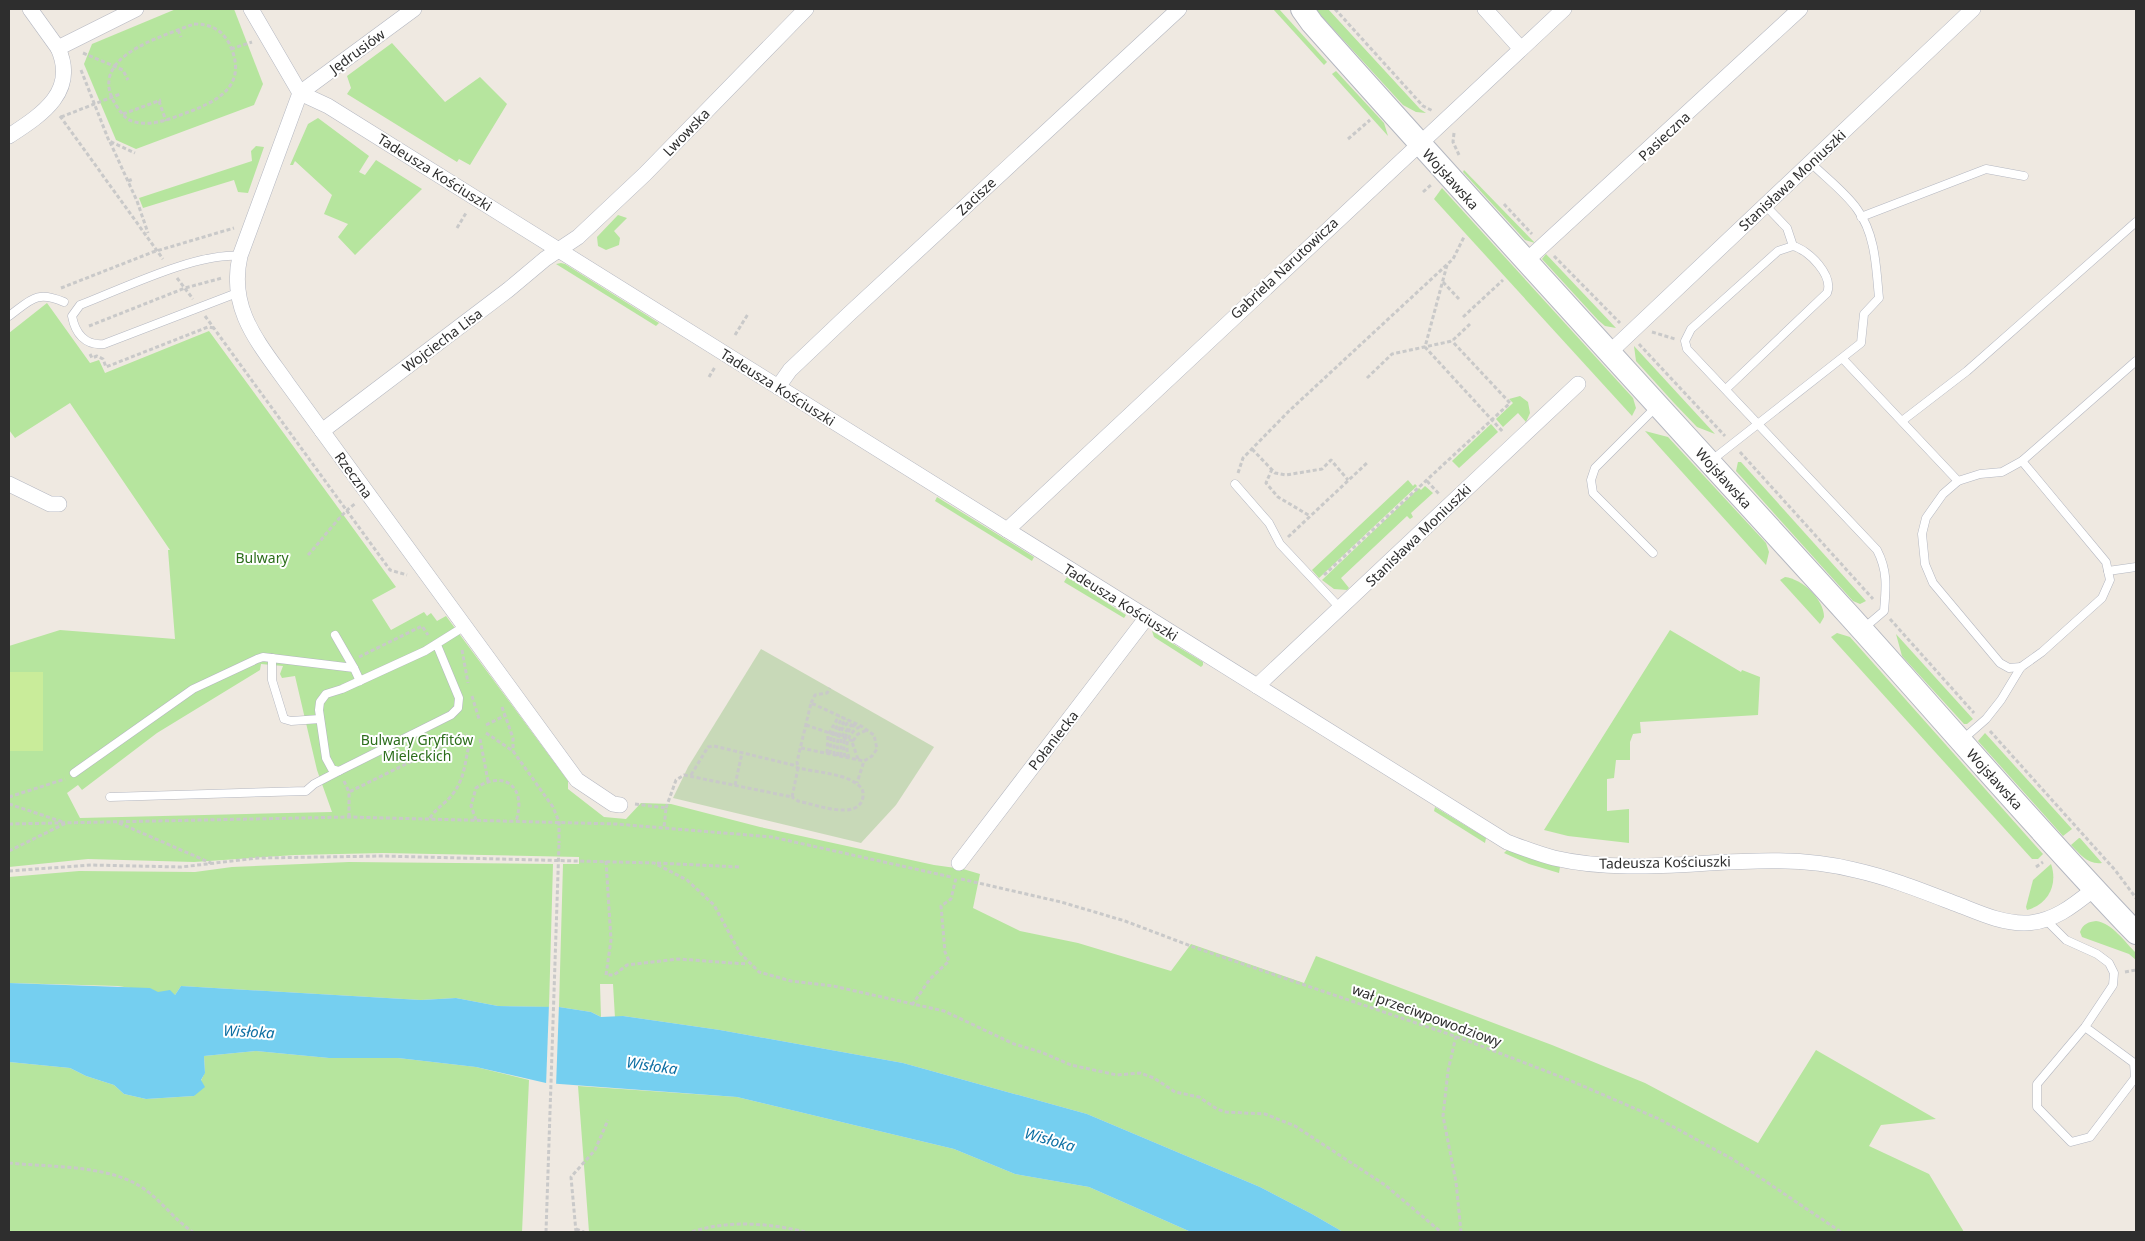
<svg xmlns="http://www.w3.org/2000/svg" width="2145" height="1241" viewBox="0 0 2145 1241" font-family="'Noto Sans',sans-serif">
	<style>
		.green { fill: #b6e59e; fill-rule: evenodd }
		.cemetery { fill: #c8d9b8 }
		.pitch { fill: #c9ec9a }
		.water { fill: #75cff0 }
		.pier { fill: #efe9e1 }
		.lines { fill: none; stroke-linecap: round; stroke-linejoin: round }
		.lane-casing { stroke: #b4b7c1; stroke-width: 9 }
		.street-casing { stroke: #b4b7c1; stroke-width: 16 }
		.secondary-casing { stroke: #b4b7c1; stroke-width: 24 }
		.path { stroke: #c9c9c9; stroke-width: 3; stroke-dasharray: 4 2.5; stroke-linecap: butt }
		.lane { stroke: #fff; stroke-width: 8 }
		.street { stroke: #fff; stroke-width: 15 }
		.secondary { stroke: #fff; stroke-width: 22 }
		.path-bridge { stroke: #c9c9c9; stroke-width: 3; stroke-dasharray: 4 2.5; stroke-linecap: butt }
		.labels { text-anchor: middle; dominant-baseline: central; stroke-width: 4; stroke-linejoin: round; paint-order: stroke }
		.street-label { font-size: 14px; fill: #2e2e2e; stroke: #fff }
		.park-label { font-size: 14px; fill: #2c6e1b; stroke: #fff }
		.water-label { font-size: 15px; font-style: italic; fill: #0d6fa3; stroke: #fff }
	</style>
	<rect width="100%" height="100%" fill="#efe9e1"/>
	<g class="green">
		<polygon points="176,9 234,9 263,84 254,105 136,149 116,140 84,64 92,44"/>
		<polygon points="1273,9 1279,9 1327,62 1324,65"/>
		<polygon points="1315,9 1328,9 1420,109 1426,113 1416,112 1403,105"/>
		<polygon points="392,43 445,102 480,77 507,104 470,165 459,159 457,162 347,94 351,88 347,76"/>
		<polygon points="1336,71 1384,123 1388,136 1332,74"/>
		<polygon points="318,118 369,156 359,172 365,175 376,160 422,189 355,255 338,237 348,224 324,214 332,195 295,161 293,165 290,165 308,124"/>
		<polygon points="256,146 264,147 248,193 238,192 234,180 143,208 139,198 252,161 251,151"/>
		<polygon points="1464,170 1535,243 1525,240 1463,172"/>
		<polygon points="1442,188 1633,398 1636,408 1632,416 1434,199"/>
		<polygon points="618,215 627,218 614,231 620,238 619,245 606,250 598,246 597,237"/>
		<polygon points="1546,254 1616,328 1605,326 1598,320 1542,259"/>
		<polygon points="561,263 565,264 659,323 656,326 556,264"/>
		<path d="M47,303L90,363L99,360L105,373L209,331L396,587L372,600L391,630L424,612L427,616L431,613L437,621L446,616L568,781V789L604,817L626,819L641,803L671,804L760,827L934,865L963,869L980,874L973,908L1020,931L1078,943L1171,971L1191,944L1304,983L1316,956L1552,1045L1645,1083L1758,1143L1816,1050L1936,1119L1881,1125L1869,1146L1929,1174L1964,1232H1343L1312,1214L1260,1187L1087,1114L903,1063L720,1030L623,1016L615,1018L613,984H600L601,1017L591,1012L559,1007L563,864H579V857L383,853L295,855L194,862L88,859L9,867V646L60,630L175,639L168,550H170L70,403L15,438L9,430V333ZM261,664L283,666L280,674L282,678L295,676L317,770L332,812L80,818L67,793L78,785L82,790L157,733L260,670Z"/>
		<polygon points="1634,346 1715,434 1697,427 1674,403 1636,361"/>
		<polygon points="1520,396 1528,402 1530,413 1526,422 1518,413 1503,427 1496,419 1513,403 1509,399"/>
		<polygon points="1491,424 1498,432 1459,468 1452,461"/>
		<polygon points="1645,431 1668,437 1766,543 1769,552 1766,565"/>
		<polygon points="1738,462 1741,462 1866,601 1860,604 1853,601 1736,471"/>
		<polygon points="1408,480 1413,486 1415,484 1417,486 1319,578 1312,570"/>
		<polygon points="1425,486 1433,493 1411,513 1413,517 1410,519 1407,516 1341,578 1349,588 1347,590 1334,589 1322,580 1419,488 1421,490"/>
		<polygon points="937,497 1034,557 1032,561 935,501"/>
		<polygon points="1067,577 1126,615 1124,618 1064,582"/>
		<path d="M1785,577C1802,579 1824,599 1824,617L1820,624L1780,580Z"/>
		<polygon points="1670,630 1741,672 1742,670 1760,677 1758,715 1640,722 1641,733 1633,734 1630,742 1630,760 1616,760 1614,778 1607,779 1607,811 1629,809 1629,843 1568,836 1544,830"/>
		<polygon points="1152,631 1203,662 1203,665 1201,667 1154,637"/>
		<polygon points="1837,633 1850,637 2043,854 2038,859 2032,859 1831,637"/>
		<polygon points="1896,634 1973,719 1967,724 1964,724 1902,656"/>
		<polygon points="1985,733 2072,829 2063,836 1978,741"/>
		<polygon points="1435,807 1486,838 1485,843 1434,811"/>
		<path d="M2079,838H2080L2102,863C2088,865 2080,854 2071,845Z"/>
		<polygon points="1507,850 1560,867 1559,873 1529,864 1504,853"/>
		<polygon points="349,862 553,864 549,1007 498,1006 456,998 421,1000 181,986 175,995 118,986 9,983 9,877 79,871 195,872 232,867"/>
		<path d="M2051,864C2058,884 2049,904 2027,910L2026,907L2033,880Z"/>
		<path d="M2096,921C2112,923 2125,942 2136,953V960L2129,954L2082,937L2080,932C2083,924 2088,922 2096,921Z"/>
		<polygon points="256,1051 329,1058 398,1058 476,1067 529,1080 522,1232 9,1232 9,1062 70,1068 86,1076 114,1085 124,1094 146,1099 194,1096 205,1072 204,1056"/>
		<polygon points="578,1086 737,1097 954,1149 1015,1174 1089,1187 1191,1232 589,1232"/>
	</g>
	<polygon class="cemetery" points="761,649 934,747 896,805 861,843 673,798 688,767"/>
	<rect class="pitch" x="9" y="672" width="34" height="79"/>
	<polygon class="water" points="9,983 150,988 158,992 170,990 175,995 181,986 421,1000 456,998 498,1006 559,1007 591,1012 601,1017 623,1016 720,1030 903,1063 1087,1114 1260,1187 1312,1214 1343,1232 1191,1232 1089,1187 1015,1174 954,1149 737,1097 546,1083 476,1067 398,1058 329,1058 256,1051 204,1056 205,1073 201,1080 205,1087 194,1096 146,1099 124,1094 114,1085 86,1076 70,1068 9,1062"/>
	<polygon class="pier" points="549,1004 559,1004 556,1087 546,1086"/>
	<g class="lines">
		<g class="lane-casing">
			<g id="lane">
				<polyline points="1861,217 1986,169 2024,176"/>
				<path d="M1793,246L1778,251L1691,329L1685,341L1687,349L1877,550C1888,571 1886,588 1884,611L1864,628"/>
				<path d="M237,293L104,344C85,346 75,333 72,316L80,305C122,289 197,252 240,256"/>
				<path d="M9,316C31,300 36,290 64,302"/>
				<polyline points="1843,359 1958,481"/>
				<path d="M1726,389L1827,293C1834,276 1809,250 1793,246L1787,228L1765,205"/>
				<polyline points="1902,421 1967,371 2136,222"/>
				<path d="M1712,460L1861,343L1864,314L1879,298C1876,268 1876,235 1857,209C1845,192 1826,178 1811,163"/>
				<polyline points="1235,484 1269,523 1280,544 1341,609"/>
				<polyline points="1653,553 1593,493 1591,480 1595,468 1657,406"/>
				<polyline points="2108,571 2136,567"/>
				<polyline points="335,635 354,668"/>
				<polyline points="437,645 459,698 458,708 451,715 339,771 332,769 326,758 319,710 320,702 326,694 342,689 425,651 465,626"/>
				<polyline points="272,658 272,680 284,719 291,721 320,719"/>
				<polyline points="2021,667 2009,668 2000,663 1933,583 1925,564 1922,534 1926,518 1943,494 1958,481 1980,474 2002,472 2022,461 2136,361"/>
				<polyline points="1962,740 1986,719 2001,700 2021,667 2042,652 2102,598 2110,580 2106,562 2022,461"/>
				<polyline points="74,773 193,689 257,659 263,657 354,668 360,681"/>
				<polyline points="110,797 306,791 314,784 339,771"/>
				<polyline points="2046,920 2066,940 2097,954 2109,963 2114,973 2113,985 2085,1027 2037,1084 2037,1107 2071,1142 2090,1137 2135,1078 2134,1063 2085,1027"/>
			</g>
		</g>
		<g class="street-casing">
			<g id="street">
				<polyline points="30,9 58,48"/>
				<path d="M251,9L300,93L328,106L1507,842C1523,848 1538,854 1554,858C1653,881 1756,845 1855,870C1891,878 1925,892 1959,905C1980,913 2001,923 2024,923C2052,923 2073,906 2094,889"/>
				<path d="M414,9L300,93L240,256C228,309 258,342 287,383L577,780L613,804L620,805"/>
				<polyline points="1485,9 1521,49"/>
				<path d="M9,136C41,115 78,92 58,48L136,9"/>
				<polyline points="1526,261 1800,9"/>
				<polyline points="1610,352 1973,9"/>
				<polyline points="778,387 790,370 849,314 1179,9"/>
				<polyline points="322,431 508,290 545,259 578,237 645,174 806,9"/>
				<polyline points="9,484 50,504 59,504"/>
				<polyline points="1007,530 1564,9"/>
				<polyline points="1257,686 1578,384"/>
				<polyline points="959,863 1147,617"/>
			</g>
		</g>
		<g class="secondary-casing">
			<path id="secondary" d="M1302,9L1312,23C1488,221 1668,416 1847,613C1943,719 2036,829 2136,933"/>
		</g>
		<g class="path">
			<polyline points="1335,9 1423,106 1433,111"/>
			<path d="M194,24C210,24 221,29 229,43C250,86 217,102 183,114C165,121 145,128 127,119C73,62 152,40 194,24Z"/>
			<polyline points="178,30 181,37"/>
			<polyline points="231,49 252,42"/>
			<polyline points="83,53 123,70 128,80"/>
			<polyline points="81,70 109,141 135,153"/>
			<polyline points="159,101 166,121"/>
			<polyline points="123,114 161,100"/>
			<polyline points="60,116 163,259"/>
			<polyline points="61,117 120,94"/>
			<polyline points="1454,133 1453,142 1459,155"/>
			<polyline points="1348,139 1370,120"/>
			<polyline points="110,142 137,201 148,233"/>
			<polyline points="128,181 133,179"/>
			<polyline points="1423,192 1432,184"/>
			<polyline points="1504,204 1532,234"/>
			<polyline points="457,228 466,213"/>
			<polyline points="1554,256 1620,323"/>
			<polyline points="1447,265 1425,347 1503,432"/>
			<polyline points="177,278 193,299"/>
			<polyline points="1443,282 1459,299"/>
			<polyline points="61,288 153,252 234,228"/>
			<polyline points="205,316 390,570 407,575"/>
			<polyline points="1463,317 1503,280"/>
			<polyline points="89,326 185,288 222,278"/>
			<polyline points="1652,332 1675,339"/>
			<polyline points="735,335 748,314"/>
			<polyline points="1639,344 1725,436"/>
			<polyline points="90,354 92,358 97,356 103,359 106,367 208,327 214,328"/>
			<polyline points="709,377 715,367"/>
			<polyline points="1367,378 1392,354 1452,341 1470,324"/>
			<polyline points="1252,449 1275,473 1286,475 1322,469 1331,460 1348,480"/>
			<polyline points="1740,452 1873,599"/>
			<polyline points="1272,469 1266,483 1278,497 1310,516"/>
			<polyline points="1238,473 1243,458 1289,411 1453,259 1464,237"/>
			<polyline points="1427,481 1440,495"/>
			<polyline points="1288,537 1368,462"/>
			<path d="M308,555C323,539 339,515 356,503"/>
			<polyline points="1324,575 1510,403 1452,341"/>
			<polyline points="1890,619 1974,713"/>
			<polyline points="462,650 468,683"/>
			<polyline points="359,657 422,626 428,635"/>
			<polyline points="472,696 479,719"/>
			<polyline points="811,703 815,695 827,693 830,688"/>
			<polyline points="502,707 513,738 513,751"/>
			<polyline points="486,725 506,715"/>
			<polyline points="806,725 853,741"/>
			<polyline points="1990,731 2115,870 2136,898"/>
			<polyline points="486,733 513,751 553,807 559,822 559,843"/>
			<polyline points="480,739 488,781"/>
			<polyline points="801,748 864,761"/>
			<polyline points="827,753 828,735 839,716"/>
			<polyline points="830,754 831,736 843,717"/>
			<polyline points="834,755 834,737 846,719"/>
			<path d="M838,756C836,741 838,730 850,721"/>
			<polyline points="841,756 841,737 853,723"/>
			<path d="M845,757C842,743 844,732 856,724"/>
			<path d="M849,758C844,743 848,733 861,726"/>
			<polyline points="858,759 852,742 858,734 867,730"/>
			<path d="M691,775L708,747L714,746L793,765L798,768C815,772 839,773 854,782C861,786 864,790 863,797C859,822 814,804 798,801L792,797"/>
			<polyline points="344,781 349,792"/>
			<polyline points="735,785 742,753"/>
			<polyline points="9,797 65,779"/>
			<polyline points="9,804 63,822"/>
			<polyline points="635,804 666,808 664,828"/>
			<polyline points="666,808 676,780 684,775 792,797 798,768 797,762 811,703 861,726 874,735 877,749 872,756 864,761 857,783"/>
			<polyline points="349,817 349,792 467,734"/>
			<path d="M430,818C436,808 445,804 452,795C467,776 464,759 471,739"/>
			<path d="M476,820L471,806L476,788C505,769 527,788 516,821"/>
			<polyline points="119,823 211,863"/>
			<polyline points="9,824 349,817 616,824 772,837 951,877"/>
			<polyline points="9,851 66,823"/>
			<polyline points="606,861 611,940 606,975 614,975 627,965 678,959 747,964"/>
			<polyline points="657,863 739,867"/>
			<polyline points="2036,867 2043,862"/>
			<polyline points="9,871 91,865 181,867 258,858 383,856 654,863 687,880 714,905 740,953 759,972 791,981 833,986 944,1011 1014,1044 1041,1052 1071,1065 1117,1075 1140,1073 1154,1078 1175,1092 1199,1097 1217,1109 1226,1112 1265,1114 1295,1126 1385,1185 1441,1232"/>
			<polyline points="961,879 1061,902 1125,921 1196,948 1463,1039 1569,1080 1659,1119 1734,1160 1841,1232"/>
			<polyline points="2125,972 2136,970"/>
			<polyline points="912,1005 930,979 949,961 945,952 941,906 951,899 956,878"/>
			<polyline points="1456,1036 1448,1071 1443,1116 1456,1182 1461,1232"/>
			<path d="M9,1163C48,1167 104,1165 138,1185C159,1197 173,1219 193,1232"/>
			<polyline points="576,1229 584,1232"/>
			<polyline points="576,1232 571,1177 595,1150 608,1120"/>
			<path d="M692,1232C726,1220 770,1223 805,1232"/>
		</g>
		<use href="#lane" class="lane"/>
		<use href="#street" class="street"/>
		<use href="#secondary" class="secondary"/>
		<polyline class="path-bridge" points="546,1232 559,843"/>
	</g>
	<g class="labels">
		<g class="street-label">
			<text transform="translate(357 51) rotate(-36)">Jędrusiów</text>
			<text transform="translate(686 132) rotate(-46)">Lwowska</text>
			<text transform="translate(1664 136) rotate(-43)">Pasieczna</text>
			<text transform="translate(435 172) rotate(32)">Tadeusza Kościuszki</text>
			<text transform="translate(1451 179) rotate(48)">Wojsławska</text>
			<text transform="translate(1792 180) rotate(-43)">Stanisława Moniuszki</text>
			<text transform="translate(976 196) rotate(-43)">Zacisze</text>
			<text transform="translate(1284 268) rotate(-43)">Gabriela Narutowicza</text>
			<text transform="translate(442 340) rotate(-37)">Wojciecha Lisa</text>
			<text transform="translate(778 387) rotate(32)">Tadeusza Kościuszki</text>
			<text transform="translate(354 475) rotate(54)">Rzeczna</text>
			<text transform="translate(1724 478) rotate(48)">Wojsławska</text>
			<text transform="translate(1418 535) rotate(-44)">Stanisława Moniuszki</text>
			<text transform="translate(1121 602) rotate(32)">Tadeusza Kościuszki</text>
			<text transform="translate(1053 740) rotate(-52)">Połaniecka</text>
			<text transform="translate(1995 779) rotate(48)">Wojsławska</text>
			<text transform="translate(1665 862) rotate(-1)">Tadeusza Kościuszki</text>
			<text transform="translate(1427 1015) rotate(20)">wał przeciwpowodziowy</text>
		</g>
		<g class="park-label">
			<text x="262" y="557">Bulwary</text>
			<text x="417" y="739">Bulwary Gryfitów<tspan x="417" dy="16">Mieleckich</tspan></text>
		</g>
		<g class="water-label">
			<text transform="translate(249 1031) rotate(3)">Wisłoka</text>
			<text transform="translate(652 1065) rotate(8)">Wisłoka</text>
			<text transform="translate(1050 1139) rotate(16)">Wisłoka</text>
		</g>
	</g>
	<rect width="2145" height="1241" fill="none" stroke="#2e2e2e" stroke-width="20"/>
</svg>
